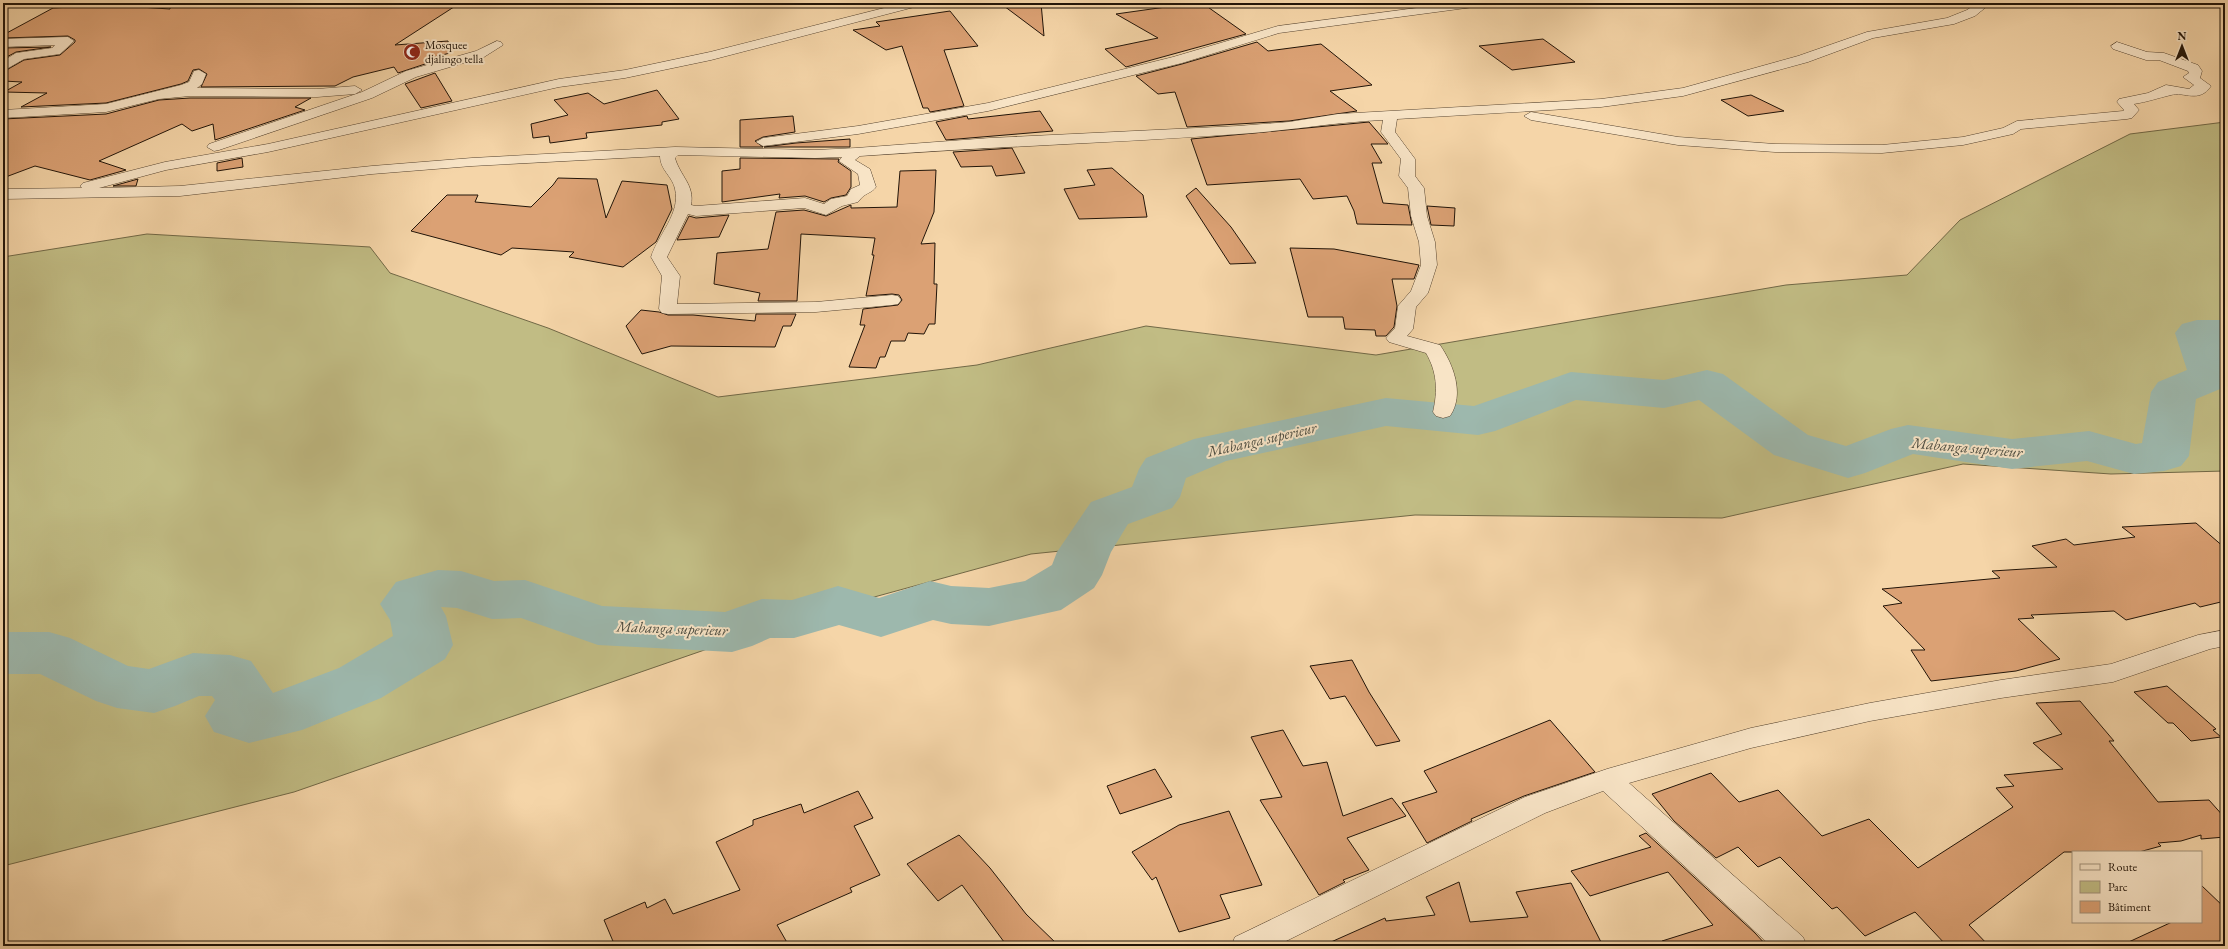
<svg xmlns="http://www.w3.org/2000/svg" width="2228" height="949" viewBox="0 0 2228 949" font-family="'EB Garamond',serif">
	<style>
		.green { fill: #c1bc84; stroke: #716846 }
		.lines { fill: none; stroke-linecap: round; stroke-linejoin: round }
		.river { fill: #9db8ad; fill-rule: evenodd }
		.building { fill: #dba174; stroke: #211408 }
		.street-casing { stroke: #564430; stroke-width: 1 }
		.street { fill: #f8e4c6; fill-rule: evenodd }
		.labels { text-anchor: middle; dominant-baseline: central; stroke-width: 4; stroke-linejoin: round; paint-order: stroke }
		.far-poi-label { font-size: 12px; fill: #211408; stroke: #f8e4c6; text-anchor: start }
		.water-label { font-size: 15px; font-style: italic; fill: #4c4d42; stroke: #f8e4c6 }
	</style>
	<rect width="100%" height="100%" fill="#f5d5a8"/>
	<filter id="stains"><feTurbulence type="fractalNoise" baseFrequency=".005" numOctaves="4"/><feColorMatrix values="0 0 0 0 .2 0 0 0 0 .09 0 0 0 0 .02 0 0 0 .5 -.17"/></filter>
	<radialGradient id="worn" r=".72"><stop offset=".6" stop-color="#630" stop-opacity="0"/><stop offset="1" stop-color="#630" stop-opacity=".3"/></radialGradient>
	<polygon class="green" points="2225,122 2225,471 2111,474 1963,464 1722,518 1415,515 1031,554 794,619 294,792 3,866 3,257 147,234 370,247 390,273 548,328 718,397 977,365 1146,326 1376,355 1786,285 1907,275 1960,220 2130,134"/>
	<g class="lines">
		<polygon class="river" points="2197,320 2225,320 2225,387 2196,399 2189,456 2181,466 2164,471 2134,474 2087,461 2012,469 1913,454 1865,473 1848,478 1774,455 1699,400 1664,408 1576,400 1495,431 1478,435 1386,426 1226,461 1186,478 1180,497 1172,508 1128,524 1111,552 1102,575 1094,588 1061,610 989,626 951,624 933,620 881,637 839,625 794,638 770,638 752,646 732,652 598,645 521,618 492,619 457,608 441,607 446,616 453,645 445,659 381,698 302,730 249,743 214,732 205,716 215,700 212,696 199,696 175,706 154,713 117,708 96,701 40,674 3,674 3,632 49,632 70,638 128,666 149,669 193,653 230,655 251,661 273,693 339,668 393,636 390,620 380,604 396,582 438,570 461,571 494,581 525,580 602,606 725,612 762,599 792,600 838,586 879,598 930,581 951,586 989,588 1025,581 1052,565 1057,552 1091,502 1132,487 1139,469 1146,458 1194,439 1386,398 1474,406 1571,372 1664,380 1707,370 1723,374 1808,435 1846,446 1891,429 1908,425 2012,439 2089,431 2136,444 2142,443 2151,392 2158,382 2187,370 2175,333 2182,324"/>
	</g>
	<g class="building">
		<polygon points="170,3 460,3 395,45 448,41 450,53 426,59 428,63 398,73 394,67 353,77 335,86 201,87 207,74 199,69 193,70 188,81 181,84 106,103 21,107 47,93 4,92 22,82 3,81 3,72 24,60 60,55 75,42 75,40 68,36 3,38 3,35 53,8 109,5 170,9"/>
		<polygon points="1000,3 1041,3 1044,36"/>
		<polygon points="1180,5 1188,7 1205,5 1246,34 1126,67 1105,49 1158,38 1116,14"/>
		<polygon points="950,11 978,46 944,50 964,106 930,112 928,108 923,108 902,46 886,50 853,30 880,26 876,22"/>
		<polygon points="1543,39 1575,62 1512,70 1479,46"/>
		<polygon points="1257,42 1268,51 1321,44 1372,85 1330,91 1357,111 1289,121 1187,127 1175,92 1158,94 1136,76 1182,64"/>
		<polygon points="51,47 16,52 3,59 3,48"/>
		<polygon points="435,73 452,101 421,108 405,84"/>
		<polygon points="657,90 679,119 662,122 662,125 586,133 587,138 550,143 549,136 533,138 531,124 568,115 554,100 588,93 604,104"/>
		<polygon points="1751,95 1784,111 1748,116 1721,100"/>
		<polygon points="190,98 311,98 295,107 305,110 215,140 213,124 192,131 182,124 99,161 126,170 90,180 35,166 3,178 3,119 106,114 159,100"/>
		<polygon points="1040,111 1053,131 946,140 936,122 967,116 968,119"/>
		<polygon points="793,116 795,132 763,137 755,141 763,147 740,147 740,120"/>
		<polygon points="1369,122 1388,144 1371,144 1382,163 1372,163 1383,203 1408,205 1412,225 1357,224 1354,211 1347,196 1313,199 1300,179 1207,185 1191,139"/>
		<polygon points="850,139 850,147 764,147 796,143"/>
		<polygon points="1012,148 1025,173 996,176 992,166 961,167 953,152"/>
		<polygon points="242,158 243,167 217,171 217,163"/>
		<polygon points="740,158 839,159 838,162 851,171 851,187 846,195 831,198 824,202 805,196 779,198 780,194 722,202 722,171 740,169"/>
		<polygon points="1112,168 1143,195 1147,217 1079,219 1064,189 1095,185 1087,170"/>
		<polygon points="936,170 934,212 921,244 935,243 934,284 937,284 935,324 929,324 924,334 908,333 905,341 891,341 885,357 880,357 876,368 849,367 865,325 860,325 863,309 898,305 902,300 899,295 892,294 866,296 874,255 872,255 875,238 801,234 797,301 758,301 760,293 714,284 717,253 768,249 776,212 804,210 826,216 851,205 851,208 897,207 900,171"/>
		<polygon points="558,178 597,179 606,218 622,181 667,185 672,209 656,242 623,267 569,257 574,252 512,248 501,255 411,231 447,195 478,195 475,202 531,207 553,185"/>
		<polygon points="138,179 136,186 113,186"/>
		<polygon points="1196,188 1231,227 1256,263 1230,264 1186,196"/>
		<polygon points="1427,206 1455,208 1454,226 1431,225"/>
		<polygon points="729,215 719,237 677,240 689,216 696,218"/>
		<polygon points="1290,248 1334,249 1419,265 1414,279 1392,279 1397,306 1394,327 1386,336 1376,336 1375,330 1345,329 1343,317 1308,317"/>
		<polygon points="641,310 659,312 668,315 693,315 755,321 756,314 796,314 791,326 783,326 775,347 671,346 642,354 626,326"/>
		<polygon points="2196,523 2225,548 2225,601 2200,607 2195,603 2126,620 2114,611 2031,615 2034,618 2018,619 2060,659 2016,671 1931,681 1911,650 1925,650 1883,606 1902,603 1882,589 2000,578 1992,571 2057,567 2032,546 2066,539 2074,545 2135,537 2122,527"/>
		<polygon points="1352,660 1369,692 1400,741 1376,746 1345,696 1330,699 1310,666"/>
		<polygon points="2167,686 2216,729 2213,730 2221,737 2191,741 2173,723 2168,723 2134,692"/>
		<polygon points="2080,701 2114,741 2109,741 2158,802 2209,800 2225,818 2225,837 2201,839 2201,835 2181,841 2158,843 2161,846 2139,852 2064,852 1969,925 1989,946 1947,946 1915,912 1865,936 1837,907 1832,909 1780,857 1758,867 1738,847 1716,858 1674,821 1652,794 1711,773 1739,802 1778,790 1822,836 1869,819 1918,868 2013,807 1996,788 2014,786 2004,775 2063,769 2033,743 2062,734 2036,703"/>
		<polygon points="1550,720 1595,772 1524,796 1471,819 1472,821 1427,843 1402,803 1437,792 1424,771"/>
		<polygon points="1283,730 1303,766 1327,762 1343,816 1392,798 1406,816 1347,838 1369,870 1343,880 1345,882 1319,895 1260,800 1282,797 1251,737"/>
		<polygon points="1155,769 1172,797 1120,814 1107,786"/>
		<polygon points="858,791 873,818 854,826 880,875 850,888 852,892 777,925 789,946 615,946 604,920 645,902 647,908 665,899 673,914 740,890 716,842 753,825 753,820 801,804 804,813"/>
		<polygon points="1229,811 1262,885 1220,895 1230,918 1179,932 1156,877 1152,880 1132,852 1179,825"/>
		<polygon points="1646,833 1755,933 1767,946 1663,946 1662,941 1713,925 1668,872 1590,896 1571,871 1651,847 1639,836"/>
		<polygon points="959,835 990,868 1026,914 1059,946 1007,946 962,885 938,901 907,864"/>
		<polygon points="1459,882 1470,922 1528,917 1516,892 1571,883 1603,946 1322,946 1385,918 1386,921 1435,915 1426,897"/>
		<polygon points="2201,885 2225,908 2225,946 2120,946 2172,922 2201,922"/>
	</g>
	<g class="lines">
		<g class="street-casing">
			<g id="street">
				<path d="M904,3H924L922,5L711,60L625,78L559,87L268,152L166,170L99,188L180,186L372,166L472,158L675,147L815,150L856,148L990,138L1238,126L1289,122L1338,114L1601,99L1683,88L1798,56L1867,32L1947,18L1967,10L1977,3H1991L1975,16L1954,24L1873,38L1808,62L1683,96L1601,107L1397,119L1395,132L1415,159V176L1424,188L1427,216L1435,242L1437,265L1428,293L1416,307L1413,329L1407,336L1440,345C1453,364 1465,394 1450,416L1443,418L1436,416L1433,412C1438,390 1437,372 1426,353L1389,342L1386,338L1395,328L1398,306L1411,291L1421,265L1419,242L1411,216L1408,188L1399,176L1401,159L1381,132L1383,120C1335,122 1287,131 1239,134C1112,143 986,147 860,156L855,160L870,169L876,187C871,194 865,192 858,202L842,206L826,215L804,208L696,216L688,214L667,257L680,276L677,304L816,302L892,295L898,296L901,300L898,304L892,305L816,312L668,314L662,313L659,309L662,276L651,257C658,235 681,213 675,189C673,177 660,170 660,156L472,166L372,174L180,196L3,199V189L82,188L80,186L83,183L165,162L268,144L559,79L625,70L710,52ZM678,155L815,158L842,157L839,161L858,174L860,185L851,189L847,196L831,199L824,204L805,198L696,206L691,205C695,185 680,176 675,158Z"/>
				<polygon points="1455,3 1487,3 1481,6 1279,33 1182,63 988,111 858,134 763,146 756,142 763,138 858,126 988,103 1173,57 1278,26"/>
				<polygon points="68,37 74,41 60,54 24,59 3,71 3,61 16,53 52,48 55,45 3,47 3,39"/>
				<polygon points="497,41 501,42 503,45 484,57 416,77 372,98 219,150 214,151 207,147 209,144 362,92 406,71 476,51"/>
				<path d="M2117,42L2147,52L2164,53L2198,65L2202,71L2200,78L2211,86C2199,104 2184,91 2171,95C2158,98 2147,102 2134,104L2139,110L2132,118L2127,119L2021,129L2013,134L1963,145L1882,153L1775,152L1678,145L1531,120L1524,116L1531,112L1678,137L1775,144L1882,145L1963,137L2003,128L2017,121L2123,111L2124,110L2117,102L2119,99L2148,93L2166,85L2189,89L2194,85L2183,77L2189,73L2188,71L2159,60H2146L2113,49L2111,46Z"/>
				<polygon points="199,70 206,74 202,84 197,88 317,89 355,86 362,90 355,94 317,97 190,96 159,99 106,112 3,118 3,110 106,104 181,85 189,82 194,71"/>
				<polygon points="2225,630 2225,646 2210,649 2113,682 2001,698 1870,721 1751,748 1629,783 1803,937 1807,946 1771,946 1603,791 1545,813 1276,946 1231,946 1235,937 1525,797 1607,769 1751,728 1870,703 2001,680 2111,664 2198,635"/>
			</g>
		</g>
		<use href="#street" class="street"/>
	</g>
	<defs>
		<g id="mosque-disc" transform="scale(0.9)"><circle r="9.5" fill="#8f2418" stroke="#f8e4c6"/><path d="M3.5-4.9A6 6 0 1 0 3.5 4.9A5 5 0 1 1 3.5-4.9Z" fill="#fff"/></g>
	</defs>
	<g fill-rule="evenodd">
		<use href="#mosque-disc" x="412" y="52"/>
	</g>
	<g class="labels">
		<g class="far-poi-label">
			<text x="425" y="45">Mosquee<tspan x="425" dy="14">djalingo tella</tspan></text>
		</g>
		<g class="water-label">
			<text transform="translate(1262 439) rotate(-13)">Mabanga superieur</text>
			<text transform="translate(1967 447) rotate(5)">Mabanga superieur</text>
			<text transform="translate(672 628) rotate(2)">Mabanga superieur</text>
		</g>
	</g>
	<rect width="2228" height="949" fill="none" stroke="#f5d5a8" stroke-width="16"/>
	<rect x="4" y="4" width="2220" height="941" fill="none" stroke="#211408" stroke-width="2"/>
	<rect x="8" y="8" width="2212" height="933" fill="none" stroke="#211408"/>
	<rect x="2072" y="851" width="130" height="72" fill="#f8e4c6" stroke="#a2917a"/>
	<rect x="2080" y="864" width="20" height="6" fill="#f8e4c6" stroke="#a2917a"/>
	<text x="2108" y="871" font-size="12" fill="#211408">Route</text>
	<rect x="2080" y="881" width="20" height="12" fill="#c1bc84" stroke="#a2917a"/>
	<text x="2108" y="891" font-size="12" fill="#211408">Parc</text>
	<rect x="2080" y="901" width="20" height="12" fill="#dba174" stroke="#a2917a"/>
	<text x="2108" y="911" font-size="12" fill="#211408">Bâtiment</text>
	<g transform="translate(2182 46)" stroke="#f8e4c6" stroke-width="3" paint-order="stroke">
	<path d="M0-3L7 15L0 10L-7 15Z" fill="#211408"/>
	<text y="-6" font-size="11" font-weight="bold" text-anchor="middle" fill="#211408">N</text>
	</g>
	<rect width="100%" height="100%" filter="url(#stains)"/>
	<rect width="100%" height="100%" fill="url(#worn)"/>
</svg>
